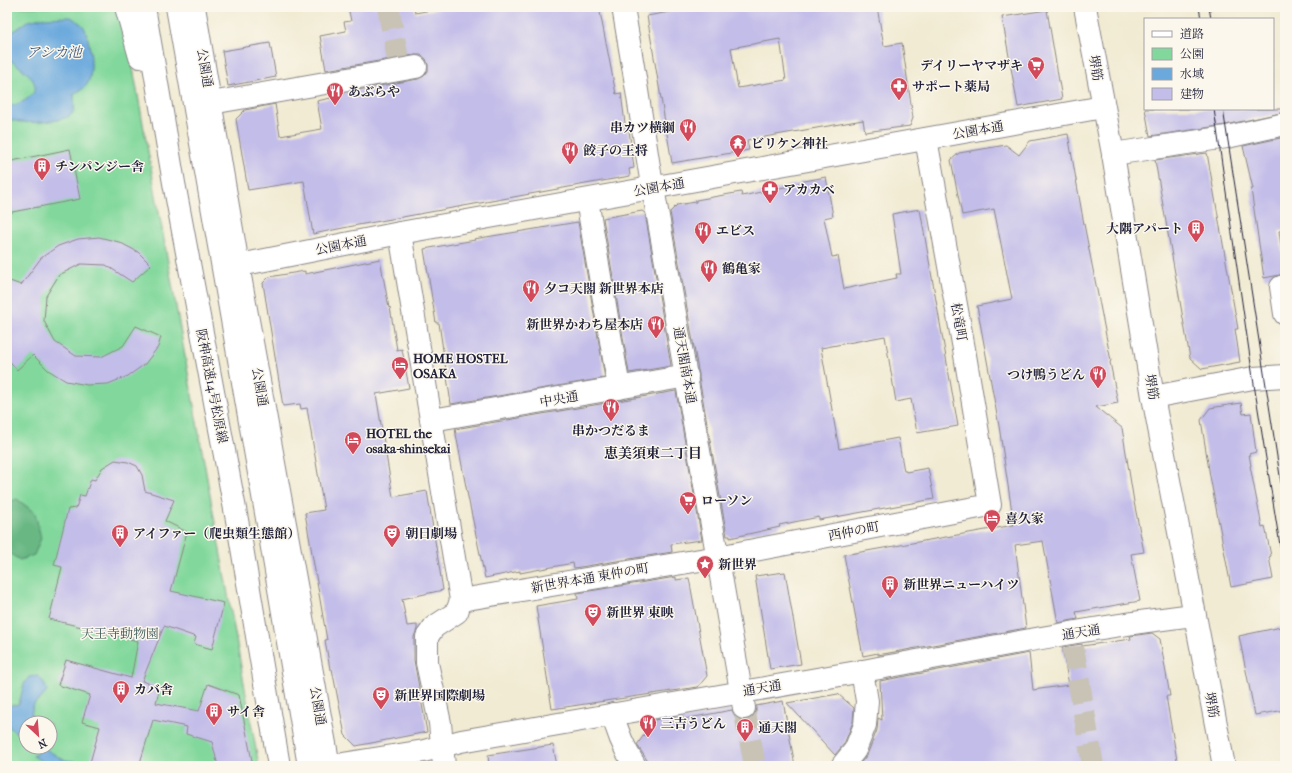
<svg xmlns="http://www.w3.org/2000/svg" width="1292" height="773" viewBox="0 0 1292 773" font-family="'IM FELL French Canon','Noto Serif JP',serif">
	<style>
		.green { fill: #82d89c; stroke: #527d6c; fill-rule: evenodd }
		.forest { fill: #69b884; stroke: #466d60 }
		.water { fill: #6ba9dd; stroke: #46668c }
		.building { fill: #c3bde9; fill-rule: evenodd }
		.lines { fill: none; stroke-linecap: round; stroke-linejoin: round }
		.street-tunnel { stroke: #c8c3b5; stroke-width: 22; stroke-dasharray: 22 11; stroke-linecap: butt }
		.secondary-tunnel { stroke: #c8c3b5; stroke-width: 22; stroke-dasharray: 22 11; stroke-linecap: butt }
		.street-casing { stroke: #8a8687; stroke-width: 24 }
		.secondary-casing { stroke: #8a8687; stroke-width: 24 }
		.highway-casing { stroke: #8a8687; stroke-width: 24 }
		.street { stroke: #fff; stroke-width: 22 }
		.secondary { stroke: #fff; stroke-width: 22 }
		.highway { stroke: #fff; stroke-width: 22 }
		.tram { stroke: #22223b; stroke-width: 1 }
		.labels { text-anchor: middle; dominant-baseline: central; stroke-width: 3; stroke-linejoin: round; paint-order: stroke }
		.poi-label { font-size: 13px; font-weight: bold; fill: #22223b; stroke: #fbf7ec; text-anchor: start }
		.street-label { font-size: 13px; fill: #22223b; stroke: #fbf7ec }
		.park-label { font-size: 13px; fill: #3f5958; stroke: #fbf7ec }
		.water-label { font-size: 14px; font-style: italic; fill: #3f587c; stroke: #fbf7ec }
		.neighbourhood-label { font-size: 14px; font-weight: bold; fill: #22223b; stroke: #fbf7ec }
	</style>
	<rect width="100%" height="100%" fill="#fbf7ec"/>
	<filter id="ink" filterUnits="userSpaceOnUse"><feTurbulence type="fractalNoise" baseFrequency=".025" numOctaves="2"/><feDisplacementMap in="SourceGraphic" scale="8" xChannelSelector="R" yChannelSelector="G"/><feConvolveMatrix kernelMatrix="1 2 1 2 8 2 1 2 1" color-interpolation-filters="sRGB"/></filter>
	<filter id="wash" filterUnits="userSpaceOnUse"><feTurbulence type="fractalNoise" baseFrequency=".012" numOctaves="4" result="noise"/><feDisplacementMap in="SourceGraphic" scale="16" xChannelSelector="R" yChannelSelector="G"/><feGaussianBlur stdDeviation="0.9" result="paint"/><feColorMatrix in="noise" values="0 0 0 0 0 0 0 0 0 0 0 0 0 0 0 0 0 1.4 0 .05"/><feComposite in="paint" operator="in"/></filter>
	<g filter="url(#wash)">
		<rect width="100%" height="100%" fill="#f1ebd3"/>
		<path class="green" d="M7,7H122L259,766H7ZM26,723H50V747H26Z"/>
		<polygon class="forest" points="17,499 35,513 41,538 34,555 20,560 7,552 7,503"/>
		<g class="water">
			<path d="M71,17C75,20 81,23 84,27C90,39 96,77 85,87C82,90 77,92 74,94C74,101 76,110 71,115C62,122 23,125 12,120C10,120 8,118 7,117V108C12,105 19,104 24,101C51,85 21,68 7,58V36L28,21L41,18Z"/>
			<path d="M38,676L43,681L47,690C43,699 41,697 35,703C31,708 31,717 32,723H26V736C6,730 7,726 7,706L19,704L24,684L29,677Z"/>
			<polygon points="40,747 45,747 47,750 64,760 75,761 74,766 50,766 33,756 37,753"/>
		</g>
		<g id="blocks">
			<g class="building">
				<polygon points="348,7 414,7 415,13 448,7 599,7 616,94 621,93 626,131 629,130 634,168 629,169 630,176 358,225 313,234 304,181 248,190 236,119 245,110 275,104 280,136 322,129 317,101 331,98 330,95 418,79 424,76 428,71 428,65 426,59 421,55 414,55 326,70 320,36 346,31 344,22 351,21"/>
				<path d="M697,7H877L884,46L902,43L913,118L910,126L865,132L863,120L747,140L749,150L672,163L647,16ZM780,39L786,80L738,88L731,48Z"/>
				<polygon points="1047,10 1062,99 1018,107 1002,17"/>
				<polygon points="270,43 276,77 228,86 222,51"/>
				<polygon points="1145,109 1285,109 1285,112 1225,125 1150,136"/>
				<polygon points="1068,134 1083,219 1111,361 1110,362 1118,403 1096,407 1122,428 1134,502 1144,552 1131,554 1140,601 1076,612 1078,619 1058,623 1043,541 1015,545 1026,628 878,655 878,653 863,656 844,555 1014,525 999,426 977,306 1012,299 994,209 962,215 951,160 959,153 1006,145 1019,155 1030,141"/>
				<polygon points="1285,137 1285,230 1279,231 1285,274 1264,278 1251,189 1253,189 1243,146"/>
				<polygon points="70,149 80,199 7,213 7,162"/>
				<polygon points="1207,153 1238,329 1235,329 1240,362 1202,369 1190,358 1155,160"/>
				<polygon points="826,177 833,216 824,218 832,257 838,256 844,289 897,278 896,274 901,274 892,214 920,209 958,426 917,433 911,399 896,402 885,336 821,348 839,449 898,438 904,471 906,471 906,472 928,468 934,499 819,520 819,517 779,525 780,527 730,538 730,536 727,536 699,378 699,374 698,370 670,212 677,205 696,202 696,200 741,192 742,196 799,184 799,182"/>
				<polygon points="642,211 645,213 671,366 629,373 603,218"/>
				<polygon points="578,222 605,378 451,404 439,323 436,323 424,249 475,240 474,239"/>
				<polygon points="99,237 119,242 138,252 151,265 132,282 106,265 81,264 59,275 46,296 44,321 55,342 76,356 101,357 123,346 136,326 161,337 158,347 145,364 128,376 108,384 87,385 66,381 48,370 33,355 17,370 7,358 7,280 21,285 41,258 58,246 78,239"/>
				<polygon points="380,259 389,308 390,307 397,350 402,349 409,388 376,394 393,497 427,491 443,590 402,599 407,626 417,625 417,629 414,637 414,660 427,732 356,746 345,735 332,669 330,669 325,640 327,640 305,513 324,510 307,408 301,409 300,404 283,406 263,283 269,277 305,271 305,274"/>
				<polygon points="676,391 702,540 671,544 672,552 574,568 573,563 520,573 520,571 485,578 467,492 455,429"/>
				<polygon points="1241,403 1243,414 1251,413 1256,452 1249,454 1251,466 1250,466 1262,527 1265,526 1271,556 1269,557 1273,579 1231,587 1210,476 1201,420 1210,408"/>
				<polygon points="115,460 128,462 137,466 142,475 145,491 174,500 165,521 187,532 171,591 224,603 212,649 194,644 196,637 164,626 142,681 160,687 156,703 199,711 208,684 239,695 253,766 218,766 212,742 186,734 187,727 153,720 139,766 89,766 100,727 82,722 90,695 58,685 66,660 131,678 138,641 49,619 62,567 54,565 68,509 76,508 80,495 85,496 91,479 95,480 102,468"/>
				<polygon points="785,572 801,664 770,669 755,576"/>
				<polygon points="676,577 676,580 689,578 707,676 698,687 552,709 536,606 578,599 577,593"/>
				<polygon points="1281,627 1285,647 1285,710 1255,715 1239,636"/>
				<polygon points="1152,633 1160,639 1170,696 1166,696 1178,766 858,766 867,755 877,730 878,718 882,720 880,681 1029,653 1033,690 1069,685 1062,647 1082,644 1082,646 1131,639 1130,636"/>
				<polygon points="838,694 854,708 853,722 844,744 835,755 787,703"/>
				<polygon points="783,701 795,766 651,766 637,745 654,720 677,716 673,721 732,710 735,716 739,720 746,720 752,717 756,712 756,706"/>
				<polygon points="553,745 557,766 489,766 488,755"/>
			</g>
		</g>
	</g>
	<g filter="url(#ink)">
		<use href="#blocks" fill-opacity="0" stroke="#8a8687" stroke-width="1"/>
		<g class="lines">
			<g class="street-tunnel">
				<polyline points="388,7 398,59"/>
				<polyline points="1073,647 1093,766"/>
			</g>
			<polyline class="secondary-tunnel" points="744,708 755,766"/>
			<g class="street-casing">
				<g id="street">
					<polyline points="194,7 238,265 329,766"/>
					<polyline points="623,7 635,78 650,173 653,188 741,691"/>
					<polyline points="211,103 416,67"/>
					<polyline points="1113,154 1227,137 1285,124"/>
					<polyline points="587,200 619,388"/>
					<polyline points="400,233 461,600 457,612 434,627 427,637 427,663 440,723 444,766"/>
					<polyline points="250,263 400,233 1103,107"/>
					<polyline points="1285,286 1281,287 1285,314"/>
					<polyline points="432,420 687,376"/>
					<polyline points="461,600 718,557"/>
					<path d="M613,714C617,733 625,750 635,766"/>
					<path d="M330,766L424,751L461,741C595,717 729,695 863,671C973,651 1083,628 1194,615"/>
					<polyline points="842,766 855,750 865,725 867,701 862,671"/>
				</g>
			</g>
			<g class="secondary-casing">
				<g id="secondary">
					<polyline points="1085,7 1113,154 1153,397 1224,766"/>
					<polyline points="1153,397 1253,378 1285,376"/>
					<polyline points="718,557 990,505 964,349 926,139"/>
					<polyline points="741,691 744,708"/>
				</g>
			</g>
			<g class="highway-casing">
				<g id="highway">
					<polyline points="126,7 140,57"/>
					<polyline points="144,7 174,183 240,536 279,766"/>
					<polyline points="177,7 269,530 309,766"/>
				</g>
			</g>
			<use href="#street" class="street"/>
			<use href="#secondary" class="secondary"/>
			<use href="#highway" class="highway"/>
			<g class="tram">
				<polyline points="1199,7 1201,19"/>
				<polyline points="1209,7 1211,19"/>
				<polyline points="1214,109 1253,378 1285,576"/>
				<polyline points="1223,109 1285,508"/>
			</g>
		</g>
	</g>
	<defs>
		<g id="supermarket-pin" transform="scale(0.9)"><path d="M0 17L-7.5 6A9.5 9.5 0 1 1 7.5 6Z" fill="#d1495b" stroke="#fbf7ec"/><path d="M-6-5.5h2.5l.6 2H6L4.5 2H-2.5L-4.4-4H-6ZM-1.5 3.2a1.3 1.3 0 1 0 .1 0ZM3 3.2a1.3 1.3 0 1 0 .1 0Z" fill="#fff"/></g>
		<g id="pharmacy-pin" transform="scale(0.9)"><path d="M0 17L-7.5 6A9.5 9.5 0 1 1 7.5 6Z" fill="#d1495b" stroke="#fbf7ec"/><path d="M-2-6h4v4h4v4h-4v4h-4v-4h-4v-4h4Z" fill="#fff"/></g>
		<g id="restaurant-pin" transform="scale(0.9)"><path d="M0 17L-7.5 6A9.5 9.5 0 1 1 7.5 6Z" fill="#d1495b" stroke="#fbf7ec"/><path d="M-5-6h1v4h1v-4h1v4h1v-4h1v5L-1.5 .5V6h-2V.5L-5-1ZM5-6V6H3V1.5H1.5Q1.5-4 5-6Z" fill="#fff"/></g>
		<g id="temple-pin" transform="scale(0.9)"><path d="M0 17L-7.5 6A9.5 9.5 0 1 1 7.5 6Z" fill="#d1495b" stroke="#fbf7ec"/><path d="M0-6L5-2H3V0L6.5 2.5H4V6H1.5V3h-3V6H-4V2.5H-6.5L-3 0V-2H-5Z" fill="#fff"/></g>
		<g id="building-pin" transform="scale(0.9)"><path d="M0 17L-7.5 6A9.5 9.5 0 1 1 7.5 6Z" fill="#d1495b" stroke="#fbf7ec"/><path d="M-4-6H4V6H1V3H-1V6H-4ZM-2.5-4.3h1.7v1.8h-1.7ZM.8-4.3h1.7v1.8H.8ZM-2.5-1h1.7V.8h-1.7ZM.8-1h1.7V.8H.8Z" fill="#fff"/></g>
		<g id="hotel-pin" transform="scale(0.9)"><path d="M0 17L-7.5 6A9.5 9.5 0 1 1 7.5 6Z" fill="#d1495b" stroke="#fbf7ec"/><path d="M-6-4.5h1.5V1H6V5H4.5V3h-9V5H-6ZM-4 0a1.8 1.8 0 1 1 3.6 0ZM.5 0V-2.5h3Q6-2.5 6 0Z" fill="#fff"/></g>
		<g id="theatre-pin" transform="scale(0.9)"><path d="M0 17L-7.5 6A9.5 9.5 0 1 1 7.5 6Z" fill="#d1495b" stroke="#fbf7ec"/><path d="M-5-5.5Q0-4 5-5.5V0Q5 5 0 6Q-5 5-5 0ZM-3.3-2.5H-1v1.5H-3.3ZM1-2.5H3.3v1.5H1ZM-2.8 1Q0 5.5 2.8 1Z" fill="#fff"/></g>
		<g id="sight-pin" transform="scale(0.9)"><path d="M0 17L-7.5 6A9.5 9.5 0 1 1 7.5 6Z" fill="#d1495b" stroke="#fbf7ec"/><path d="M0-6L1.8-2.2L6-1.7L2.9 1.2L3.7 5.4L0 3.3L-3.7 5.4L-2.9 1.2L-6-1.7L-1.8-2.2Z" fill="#fff"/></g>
	</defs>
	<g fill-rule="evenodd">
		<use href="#supermarket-pin" x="1036" y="65"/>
		<use href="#pharmacy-pin" x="899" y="86"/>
		<use href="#restaurant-pin" x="335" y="91"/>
		<use href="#restaurant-pin" x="688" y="127"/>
		<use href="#temple-pin" x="738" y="143"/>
		<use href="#restaurant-pin" x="570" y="150"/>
		<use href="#building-pin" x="42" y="166"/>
		<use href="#pharmacy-pin" x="770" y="189"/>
		<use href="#building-pin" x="1196" y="228"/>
		<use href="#restaurant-pin" x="703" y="230"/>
		<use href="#restaurant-pin" x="709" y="268"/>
		<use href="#restaurant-pin" x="531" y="288"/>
		<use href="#restaurant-pin" x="656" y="324"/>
		<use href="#hotel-pin" x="400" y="365"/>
		<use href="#restaurant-pin" x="1098" y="374"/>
		<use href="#restaurant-pin" x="611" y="407"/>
		<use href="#hotel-pin" x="353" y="440"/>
		<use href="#supermarket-pin" x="688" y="500"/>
		<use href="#hotel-pin" x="992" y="518"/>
		<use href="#building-pin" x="120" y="533"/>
		<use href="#theatre-pin" x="392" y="533"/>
		<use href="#sight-pin" x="705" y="564"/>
		<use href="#building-pin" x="890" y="584"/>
		<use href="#theatre-pin" x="593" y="612"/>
		<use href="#building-pin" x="121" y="689"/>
		<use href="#theatre-pin" x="381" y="695"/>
		<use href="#building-pin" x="214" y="711"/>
		<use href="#restaurant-pin" x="648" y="723"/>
		<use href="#building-pin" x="745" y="727"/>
	</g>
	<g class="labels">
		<g class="poi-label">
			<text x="1023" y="65" text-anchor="end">デイリーヤマザキ</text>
			<text x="912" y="86">サポート薬局</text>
			<text x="348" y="91">あぶらや</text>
			<text x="675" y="127" text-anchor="end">串カツ横綱</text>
			<text x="751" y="143">ビリケン神社</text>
			<text x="583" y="150">餃子の王将</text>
			<text x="55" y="166">チンパンジー舎</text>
			<text x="783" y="189">アカカベ</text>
			<text x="1183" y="228" text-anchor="end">大隅アパート</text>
			<text x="716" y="230">エビス</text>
			<text x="722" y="268">鶴亀家</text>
			<text x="544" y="288">夕コ天閣 新世界本店</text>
			<text x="643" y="324" text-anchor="end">新世界かわち屋本店</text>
			<text x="413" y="358">HOME HOSTEL<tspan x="413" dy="15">OSAKA</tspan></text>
			<text x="1085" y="374" text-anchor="end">つけ鴨うどん</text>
			<text x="611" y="430" text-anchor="middle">串かつだるま</text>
			<text x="366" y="433">HOTEL the<tspan x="366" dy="15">osaka-shinsekai</tspan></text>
			<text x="701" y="500">ローソン</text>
			<text x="1005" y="518">喜久家</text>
			<text x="133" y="533">アイファー（爬虫類生態館）</text>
			<text x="405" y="533">朝日劇場</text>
			<text x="718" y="564">新世界</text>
			<text x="903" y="584">新世界ニューハイツ</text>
			<text x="606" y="612">新世界 東映</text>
			<text x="134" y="689">カバ舎</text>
			<text x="394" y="695">新世界国際劇場</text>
			<text x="227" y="711">サイ舎</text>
			<text x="661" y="723">三吉うどん</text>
			<text x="758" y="727">通天閣</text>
		</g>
		<g class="street-label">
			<text transform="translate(205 68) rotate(80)">公園通</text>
			<text transform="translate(1096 68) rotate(80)">堺筋</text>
			<text transform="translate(978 130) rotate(-10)">公園本通</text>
			<text transform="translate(659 187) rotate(-10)">公園本通</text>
			<text transform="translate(341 245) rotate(-11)">公園本通</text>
			<text transform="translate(959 322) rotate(80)">松竜町</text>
			<text transform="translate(685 365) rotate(80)">通天閣南本通</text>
			<text transform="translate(212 386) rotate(79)">阪神高速14号松原線</text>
			<text transform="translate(260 387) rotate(80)">公園通</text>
			<text transform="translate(1152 387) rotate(80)">堺筋</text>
			<text transform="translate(559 399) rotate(-10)">中央通</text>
			<text transform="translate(854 531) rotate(-11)">西仲の町</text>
			<text transform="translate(590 578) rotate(-10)">新世界本通 東仲の町</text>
			<text transform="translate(1081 632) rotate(-9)">通天通</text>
			<text transform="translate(762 688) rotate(-10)">通天通</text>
			<text transform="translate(1212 705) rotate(79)">堺筋</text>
			<text transform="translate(318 706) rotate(80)">公園通</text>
		</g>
		<g class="park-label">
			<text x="120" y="633">天王寺動物園</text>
		</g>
		<g class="water-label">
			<text x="54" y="52">アシカ池</text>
		</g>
		<g class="neighbourhood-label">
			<text x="653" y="453">恵美須東二丁目</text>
		</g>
	</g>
	<rect width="1292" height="773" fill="none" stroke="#fbf7ec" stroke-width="24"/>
	<rect x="1144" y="18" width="130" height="92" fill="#fbf7ec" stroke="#a4a2a5"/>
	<rect x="1152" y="31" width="20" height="6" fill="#ffffff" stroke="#a4a2a5"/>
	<text x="1180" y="38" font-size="12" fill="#22223b">道路</text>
	<rect x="1152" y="48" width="20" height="12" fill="#82d89c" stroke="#a4a2a5"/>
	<text x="1180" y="58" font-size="12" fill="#22223b">公園</text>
	<rect x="1152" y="68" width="20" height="12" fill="#6ba9dd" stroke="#a4a2a5"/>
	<text x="1180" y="78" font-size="12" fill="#22223b">水域</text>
	<rect x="1152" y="88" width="20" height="12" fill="#c3bde9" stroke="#a4a2a5"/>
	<text x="1180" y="98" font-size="12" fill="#22223b">建物</text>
	<g transform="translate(38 735) rotate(154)"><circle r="19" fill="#fbf7ec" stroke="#a4a2a5"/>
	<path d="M0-3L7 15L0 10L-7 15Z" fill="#d1495b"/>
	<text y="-6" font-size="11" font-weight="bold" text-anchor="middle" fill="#22223b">N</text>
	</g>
</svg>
